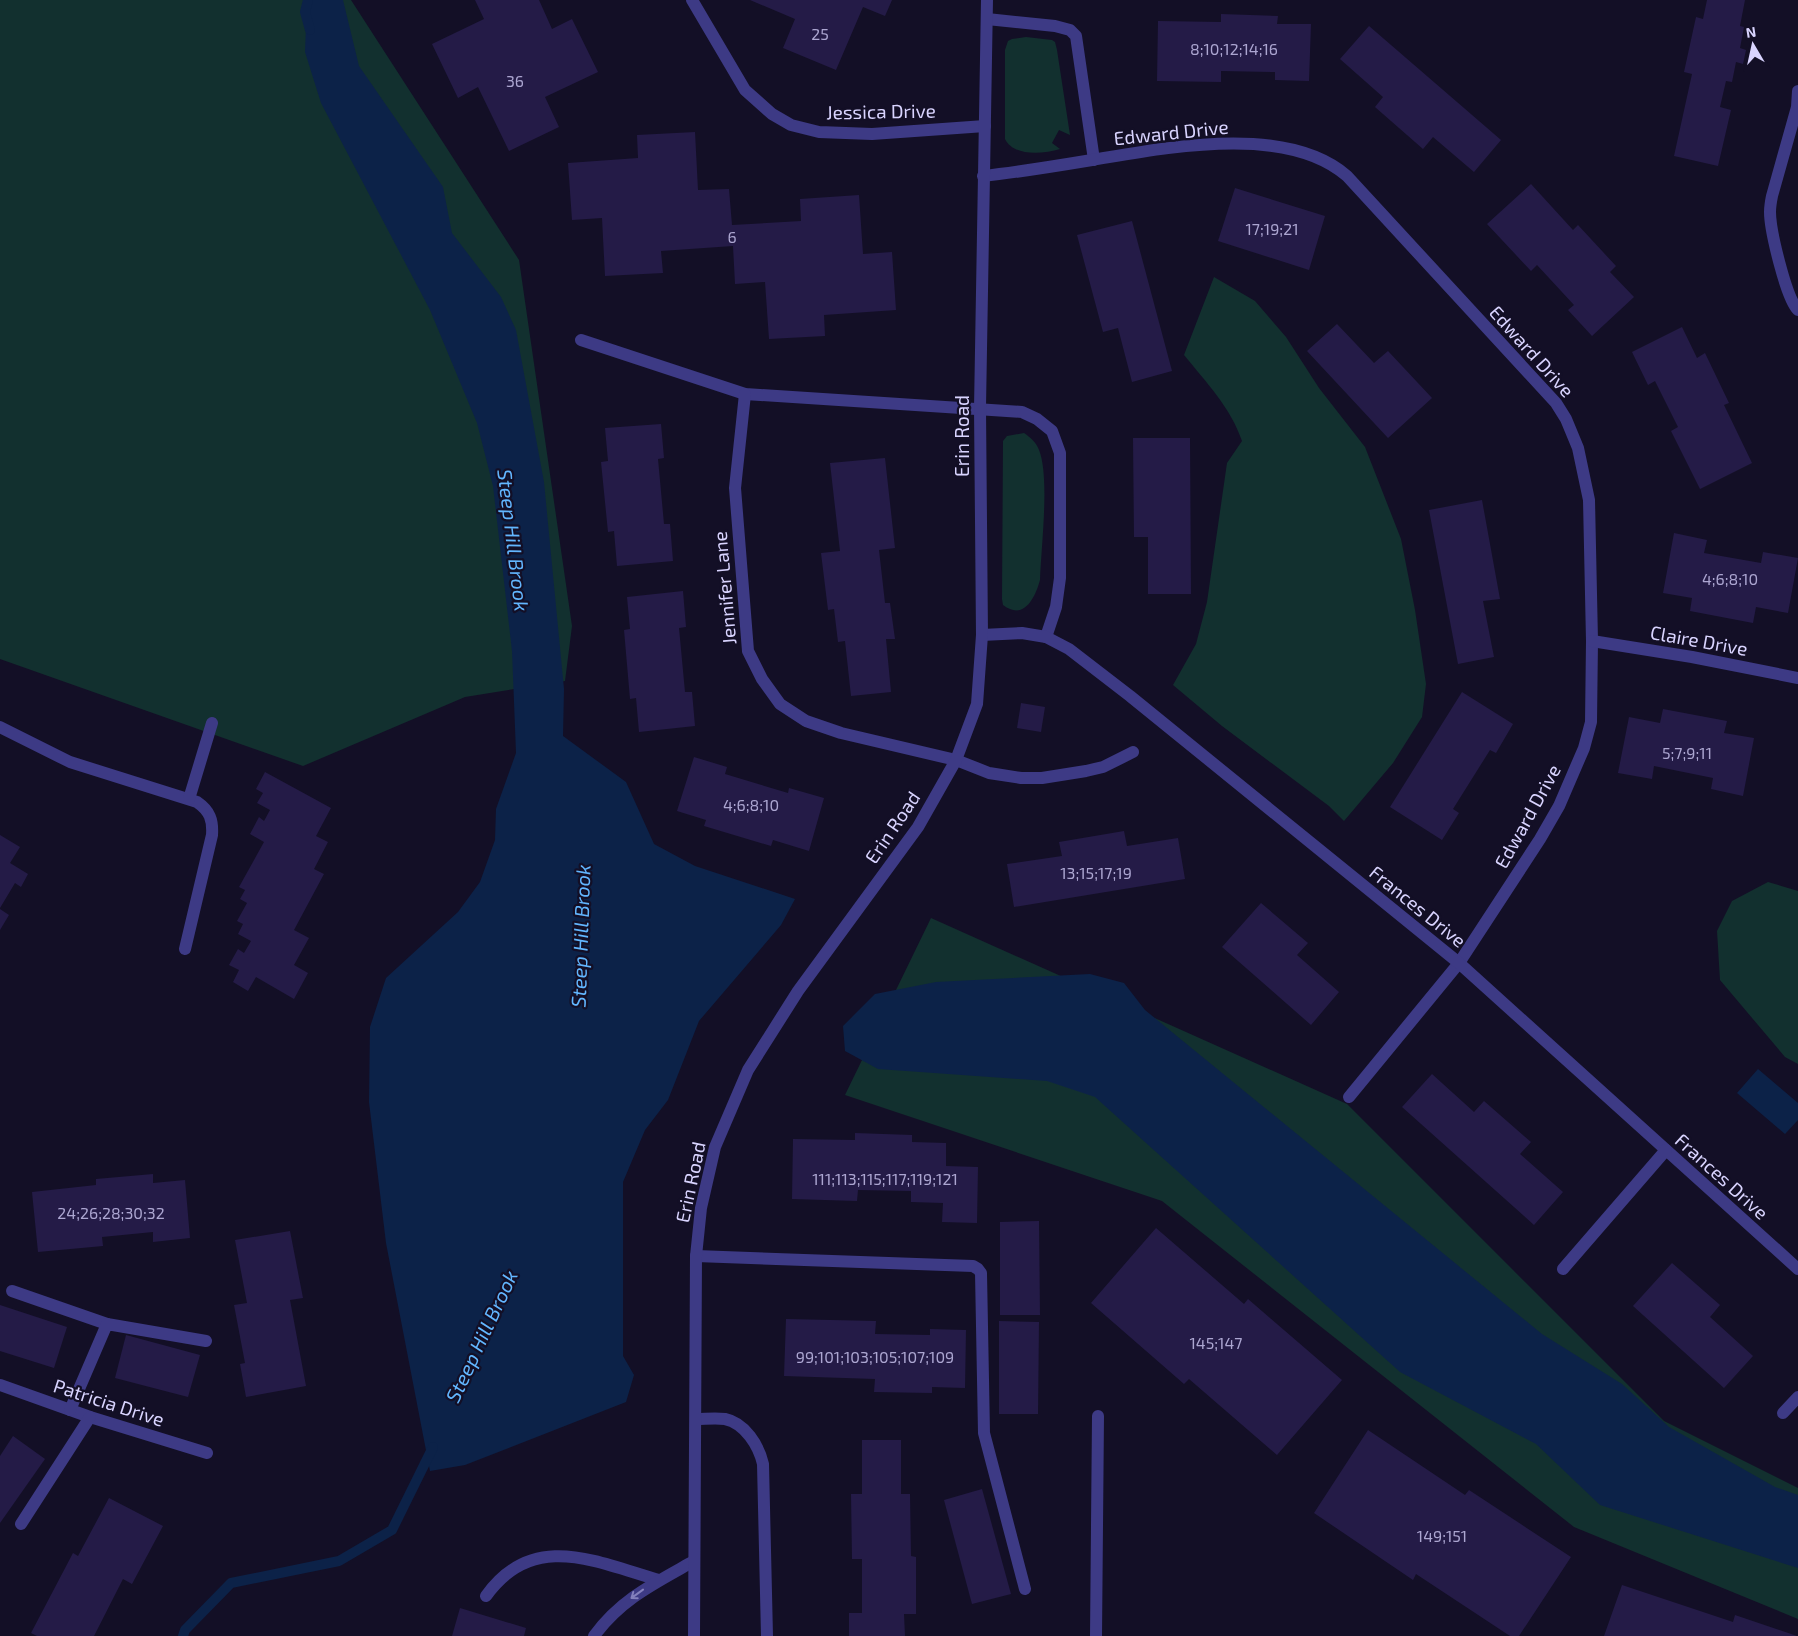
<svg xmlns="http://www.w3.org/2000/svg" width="1798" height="1636" viewBox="0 0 1798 1636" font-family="'Exo 2',sans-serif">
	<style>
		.green { fill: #12302f }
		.water { fill: #0c2248 }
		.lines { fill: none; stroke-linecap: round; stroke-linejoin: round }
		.stream { stroke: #0c2248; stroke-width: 10 }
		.building { fill: #241b47 }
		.minor { stroke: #3d3a85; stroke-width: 12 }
		.oneway { stroke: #837fbc }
		.labels { text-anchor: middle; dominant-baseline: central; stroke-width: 4.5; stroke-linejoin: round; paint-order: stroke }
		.number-label { font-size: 16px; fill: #aca6d1 }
		.street-label { font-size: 19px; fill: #d9d4ff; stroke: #130f26 }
		.water-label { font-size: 20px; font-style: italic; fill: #62b6ff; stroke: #130f26 }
	</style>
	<rect width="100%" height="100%" fill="#130f26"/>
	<g class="green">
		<polygon points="0,0 351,0 519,260 572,626 565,681 465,697 303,766 0,659"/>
		<path d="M1026,37L1052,40L1055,42L1057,50L1070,135L1059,130L1052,143L1060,149C1043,154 1014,157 1005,139V50L1008,41L1012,39Z"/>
		<path d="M1214,277L1255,301L1286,337L1319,388L1365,447L1401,539L1415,610L1426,684L1422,717L1393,763L1344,821L1329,806L1222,726L1173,685L1196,644L1207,602L1227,463L1242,441C1231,408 1206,382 1184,355Z"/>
		<path d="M1024,433C1031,438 1036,442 1039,450C1050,477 1041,548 1040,580C1035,598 1024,621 1003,605L1002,599L1003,441L1007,436Z"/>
		<polygon points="1768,882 1798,891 1798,1064 1785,1057 1720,980 1717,931 1732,901"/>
		<polygon points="931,918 1347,1104 1664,1421 1798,1488 1798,1619 1574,1527 1162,1201 845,1095"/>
	</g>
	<g class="water">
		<polygon points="307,0 343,0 359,66 443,187 452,233 501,297 516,330 544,482 564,689 563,736 626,782 654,844 695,866 795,899 781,925 699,1021 668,1100 645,1130 623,1182 623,1356 634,1375 626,1402 465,1465 430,1471 386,1243 369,1102 370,1027 386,978 458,912 480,882 495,840 496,809 516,753 512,651 493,486 477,423 430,310 321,103 305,52"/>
		<polygon points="1090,974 1124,983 1145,1010 1542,1334 1622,1384 1669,1427 1775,1487 1798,1495 1798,1568 1600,1505 1536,1444 1400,1372 1095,1097 1047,1081 878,1069 845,1051 843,1026 875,994 936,982"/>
		<polygon points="1758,1069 1798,1103 1798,1120 1785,1134 1737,1093"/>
	</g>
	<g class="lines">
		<g class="stream">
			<polyline points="308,0 305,12 310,30"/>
			<polyline points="183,1636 185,1630 231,1583 339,1561 392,1530 433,1447"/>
		</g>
	</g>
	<g class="building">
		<polygon points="475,0 539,0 552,29 572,19 598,72 545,97 559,127 509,151 478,87 458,98 432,44 484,19"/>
		<polygon points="750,0 892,0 885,16 863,7 836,70 783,48 795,19"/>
		<polygon points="1707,0 1745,0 1740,26 1744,27 1740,48 1746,50 1743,64 1736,62 1732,82 1726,81 1720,107 1731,110 1718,166 1674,156 1692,74 1684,72 1696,17 1703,19"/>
		<polygon points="1221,14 1278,16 1277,24 1311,24 1309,81 1275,80 1275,72 1221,71 1221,82 1157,81 1158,21 1221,22"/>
		<polygon points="1369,26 1501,140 1474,172 1433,137 1423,149 1375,107 1383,97 1340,59"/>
		<polygon points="695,132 698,190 729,189 732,225 801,221 800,199 859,195 863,254 892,252 896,310 824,315 825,336 769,339 765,282 735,284 733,246 661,251 663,273 605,276 602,218 572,220 568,163 638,158 637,135"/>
		<polygon points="1531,184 1573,230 1578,225 1616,266 1610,272 1634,297 1592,336 1568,310 1574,305 1537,265 1531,271 1487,224"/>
		<polygon points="1235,188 1325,216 1309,270 1218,241"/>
		<polygon points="1132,221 1172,371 1132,382 1118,328 1103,332 1077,235"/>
		<polygon points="1337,324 1374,363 1388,351 1432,398 1388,438 1307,351"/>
		<polygon points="1682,327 1697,358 1705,353 1729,403 1724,405 1752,463 1700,489 1671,431 1678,427 1655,381 1648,385 1632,352"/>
		<polygon points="661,424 664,458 658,459 664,524 670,524 673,561 617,566 614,531 608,532 601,462 608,461 605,428"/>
		<polygon points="1133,438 1190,438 1191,594 1148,594 1148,537 1134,537"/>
		<polygon points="885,458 895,548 879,550 885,603 890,603 895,639 886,639 891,692 851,696 845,641 838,642 834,609 828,610 821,553 840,551 830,463"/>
		<polygon points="1482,500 1500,599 1483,601 1494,657 1458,664 1429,510"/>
		<polygon points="1674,533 1707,540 1704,553 1761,563 1763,552 1798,558 1788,613 1756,607 1753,623 1690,611 1692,598 1663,593"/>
		<polygon points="683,591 686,627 679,628 685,692 692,692 695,726 639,732 636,698 630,699 624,630 630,629 627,597"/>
		<polygon points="1462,692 1513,724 1496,753 1490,750 1453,809 1459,813 1442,840 1390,807"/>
		<polygon points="1021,703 1045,707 1041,732 1017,728"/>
		<polygon points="1663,709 1727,721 1724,733 1754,738 1743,796 1711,789 1713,778 1654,766 1652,779 1618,773 1629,717 1660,723"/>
		<polygon points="694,757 727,767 725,774 788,793 789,788 824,798 809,851 773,840 771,846 704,826 706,820 677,811"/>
		<polygon points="265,772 331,808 316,836 328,842 314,869 324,874 294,930 309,938 294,965 308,973 294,999 256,977 248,991 233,982 239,970 229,965 238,949 244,953 251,941 238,934 243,924 237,921 247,903 240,899 245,890 239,887 264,842 250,834 259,817 264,821 270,810 257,803 263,793 256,789"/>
		<polygon points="1124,831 1127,846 1178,838 1185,879 1014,907 1007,864 1062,856 1059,842"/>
		<polygon points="0,835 20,847 10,863 28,874 21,887 15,883 0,908"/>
		<polygon points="1261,903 1308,943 1297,955 1339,992 1311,1025 1222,947"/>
		<polygon points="0,909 9,915 0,930"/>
		<polygon points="1432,1074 1474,1112 1484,1101 1531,1142 1520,1154 1563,1192 1534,1225 1402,1107"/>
		<polygon points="855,1133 912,1135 912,1142 946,1143 946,1166 978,1167 977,1223 942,1222 943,1203 911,1202 911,1191 858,1190 857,1201 792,1199 793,1139 855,1140"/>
		<polygon points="153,1174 153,1183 185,1180 190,1238 153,1242 153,1232 102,1237 103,1246 38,1252 32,1192 96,1185 96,1179"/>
		<polygon points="1039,1221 1040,1315 1000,1315 1000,1222"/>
		<polygon points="1156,1228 1244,1304 1248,1299 1342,1380 1277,1455 1189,1379 1184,1384 1091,1303"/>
		<polygon points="290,1231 303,1298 290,1300 306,1386 246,1397 240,1364 245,1363 234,1305 247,1303 235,1240"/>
		<polygon points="1672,1263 1720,1305 1710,1317 1753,1356 1724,1388 1633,1306"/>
		<polygon points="0,1305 67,1327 54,1368 0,1351"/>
		<polygon points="786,1319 876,1321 875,1334 930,1335 930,1329 966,1330 965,1388 932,1387 932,1393 874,1392 875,1379 784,1376"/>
		<polygon points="999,1321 1039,1322 1038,1414 999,1414"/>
		<polygon points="126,1335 200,1355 188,1397 115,1378"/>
		<polygon points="1368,1430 1465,1495 1469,1490 1571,1557 1519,1636 1510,1636 1416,1574 1413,1580 1314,1513"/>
		<polygon points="13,1436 45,1459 0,1523 0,1456"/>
		<polygon points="862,1440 901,1440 901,1494 910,1494 911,1556 916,1557 916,1614 904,1614 905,1636 849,1636 849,1613 862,1613 862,1559 852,1559 851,1494 862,1494"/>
		<polygon points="982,1489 1011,1594 972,1604 944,1500"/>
		<polygon points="109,1498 163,1526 132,1584 123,1579 94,1636 37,1636 31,1633 73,1553 78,1556"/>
		<polygon points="1622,1585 1733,1622 1735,1615 1797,1636 1604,1636"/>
		<polygon points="460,1608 526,1628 524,1636 452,1636"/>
	</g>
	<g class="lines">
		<g class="minor">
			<polyline points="692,0 745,90 772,114 791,125 819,132 872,134 985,126"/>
			<polyline points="987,19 1055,26 1070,30 1076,36 1094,160"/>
			<path d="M1798,91L1797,107L1772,196C1771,201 1770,207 1770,212C1770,230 1786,298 1798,310"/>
			<path d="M983,176C1020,172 1056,166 1092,160C1165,148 1286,123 1347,176L1556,403L1566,419L1578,448L1589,500L1592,641L1591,722L1584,748L1559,806L1540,839L1459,963L1349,1097"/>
			<polyline points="581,340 745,394 1022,412 1037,419 1052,431 1060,453 1060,578 1056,607 1046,637"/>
			<polyline points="745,394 735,488 748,651 762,679 780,704 806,721 841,733 956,760 989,773 1021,778 1042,778 1086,771 1103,767 1133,752"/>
			<polyline points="982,635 1022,633 1046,637 1069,649 1130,696 1459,963 1798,1269"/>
			<polyline points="1592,641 1692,657 1798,678"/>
			<path d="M0,727L70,762L197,802C210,811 213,820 212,835L185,949"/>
			<polyline points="189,799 212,723"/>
			<polyline points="696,1256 973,1266 978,1269 981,1273 984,1433 1025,1589"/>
			<polyline points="1563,1269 1666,1150"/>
			<polyline points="12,1291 107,1324"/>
			<polyline points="0,1385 90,1417 207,1453"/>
			<polyline points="70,1410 107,1324 206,1341"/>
			<polyline points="1783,1413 1798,1397"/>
			<path d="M696,1419C705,1419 716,1418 725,1419C745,1423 759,1446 763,1464L767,1636"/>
			<polyline points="21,1524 90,1417"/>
			<path d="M486,1596C533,1530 596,1562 659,1580"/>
			<path d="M594,1636C621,1599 655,1583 694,1561"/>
			<polyline points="694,1636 696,1256 701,1208 715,1147 748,1070 798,991 918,827 956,760 977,704 982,635 980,408 987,0"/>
			<polyline points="1096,1636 1098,1416"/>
		</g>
	</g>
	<defs><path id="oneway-shaft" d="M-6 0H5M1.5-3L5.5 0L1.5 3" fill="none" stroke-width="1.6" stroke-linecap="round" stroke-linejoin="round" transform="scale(1.25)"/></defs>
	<use class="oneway" href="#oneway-shaft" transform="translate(637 1594) rotate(144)"/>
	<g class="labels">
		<g class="number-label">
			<text x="820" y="33">25</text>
			<text x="1234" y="48">8;10;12;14;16</text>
			<text x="515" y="80">36</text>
			<text x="1272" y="228">17;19;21</text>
			<text x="732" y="236">6</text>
			<text x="1730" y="578">4;6;8;10</text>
			<text x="1687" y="752">5;7;9;11</text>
			<text x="751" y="804">4;6;8;10</text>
			<text x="1096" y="872">13;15;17;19</text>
			<text x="885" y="1178">111;113;115;117;119;121</text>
			<text x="111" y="1212">24;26;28;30;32</text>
			<text x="1216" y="1342">145;147</text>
			<text x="875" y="1356">99;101;103;105;107;109</text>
			<text x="1442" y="1535">149;151</text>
		</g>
		<g class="street-label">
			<text transform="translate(881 111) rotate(-1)">Jessica Drive</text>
			<text transform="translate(1171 132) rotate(-6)">Edward Drive</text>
			<text transform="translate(1532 351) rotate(48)">Edward Drive</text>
			<text transform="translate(961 436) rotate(-90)">Erin Road</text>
			<text transform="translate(724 588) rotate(-95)">Jennifer Lane</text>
			<text transform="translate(1699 640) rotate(10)">Claire Drive</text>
			<text transform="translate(1527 816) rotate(-61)">Edward Drive</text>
			<text transform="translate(892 827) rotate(-56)">Erin Road</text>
			<text transform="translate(1418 906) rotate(39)">Frances Drive</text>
			<text transform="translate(1722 1176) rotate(42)">Frances Drive</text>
			<text transform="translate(690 1182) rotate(-78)">Erin Road</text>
			<text transform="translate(109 1402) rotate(18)">Patricia Drive</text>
		</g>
		<g class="water-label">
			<text transform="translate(514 540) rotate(83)">Steep Hill Brook</text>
			<text transform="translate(580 936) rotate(-88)">Steep Hill Brook</text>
			<text transform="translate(481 1336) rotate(-65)">Steep Hill Brook</text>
		</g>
	</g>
	<g transform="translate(1753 45) rotate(351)" stroke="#130f26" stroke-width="4" paint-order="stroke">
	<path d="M0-4L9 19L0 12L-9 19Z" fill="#d9d4ff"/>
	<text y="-8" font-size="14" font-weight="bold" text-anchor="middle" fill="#d9d4ff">N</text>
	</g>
</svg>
